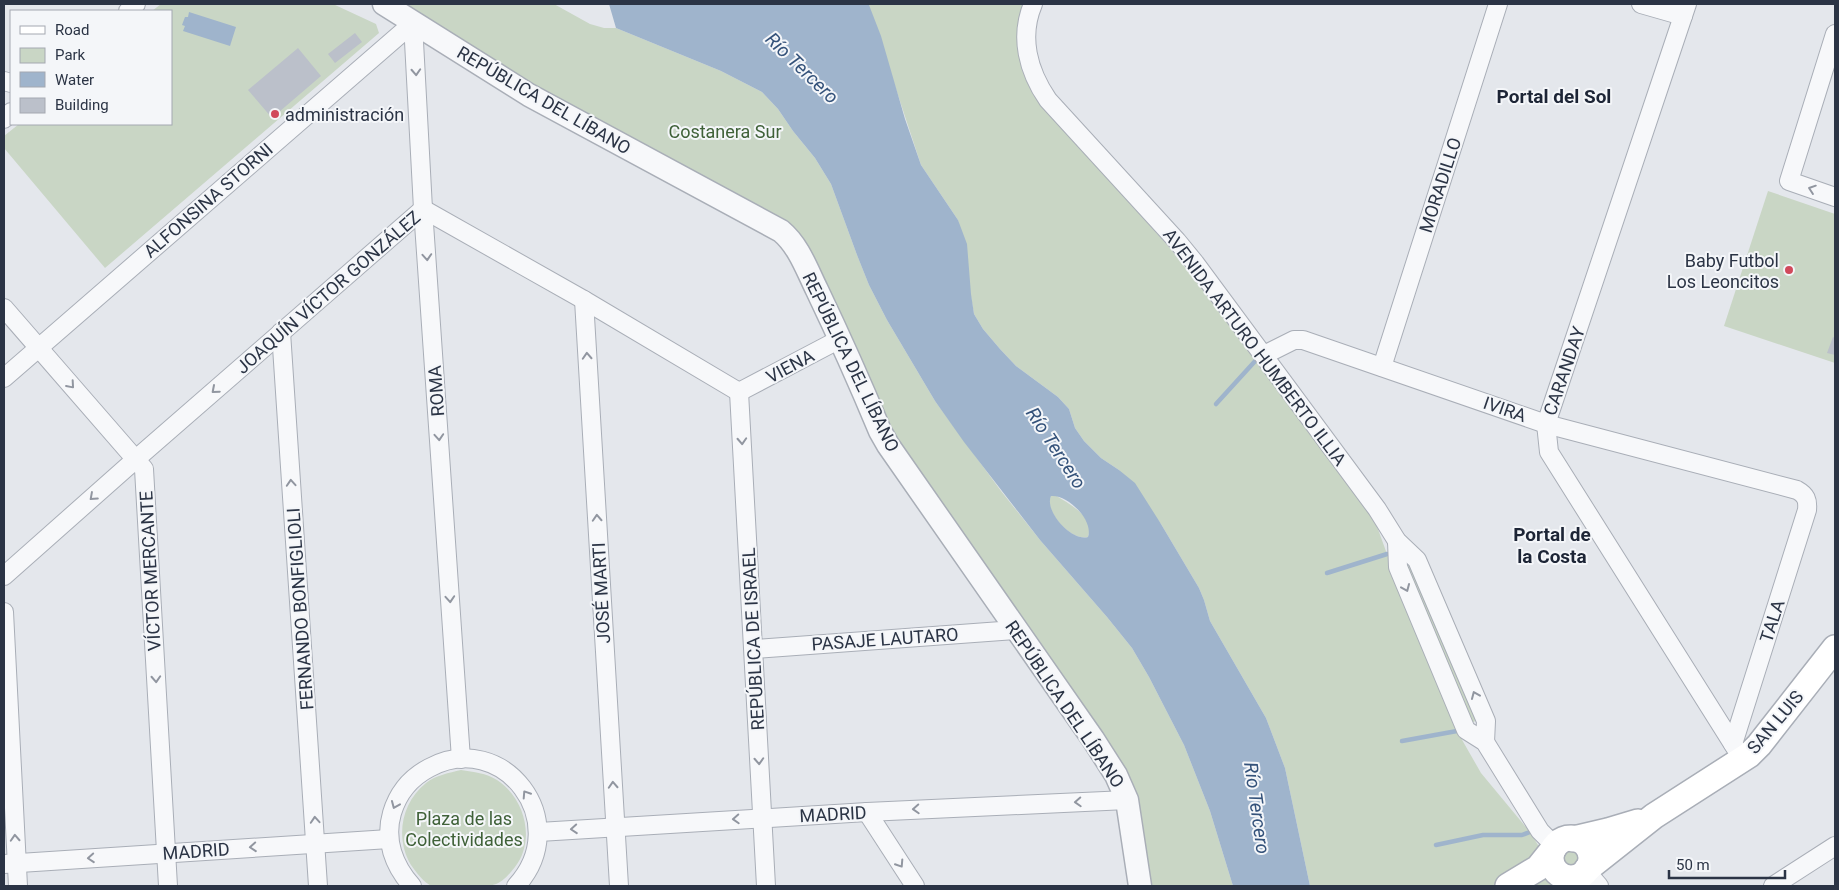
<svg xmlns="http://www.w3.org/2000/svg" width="1839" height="890" viewBox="0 0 1839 890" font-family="Roboto,sans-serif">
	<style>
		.green { fill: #c9d6c5 }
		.water { fill: #9fb4cc; fill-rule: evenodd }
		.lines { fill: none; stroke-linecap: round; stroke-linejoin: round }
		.stream { stroke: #9fb4cc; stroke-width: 4.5 }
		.building { fill: #bbc0ca }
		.minor-casing { stroke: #a9aeb7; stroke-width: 20 }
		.tertiary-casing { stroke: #a9aeb7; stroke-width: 25 }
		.secondary-casing { stroke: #a9aeb7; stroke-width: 28 }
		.minor { stroke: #f7f8fa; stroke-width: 18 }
		.tertiary { stroke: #f7f8fa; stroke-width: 22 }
		.secondary { stroke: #fff; stroke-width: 25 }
		.oneway { stroke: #9196a0 }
		.poi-dot { fill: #d1495b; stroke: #f4f6f9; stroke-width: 2 }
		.labels { text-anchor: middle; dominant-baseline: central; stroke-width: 4; stroke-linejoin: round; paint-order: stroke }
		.street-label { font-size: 18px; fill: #2b3445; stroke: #f4f6f9 }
		.poi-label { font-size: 18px; fill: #2b3445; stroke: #f4f6f9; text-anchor: start }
		.park-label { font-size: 18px; fill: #3f6138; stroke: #f4f6f9 }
		.water-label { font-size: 19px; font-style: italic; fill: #34527a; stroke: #f4f6f9 }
		.neighbourhood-label { font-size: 19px; font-weight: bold; fill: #1d2536; stroke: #f4f6f9 }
	</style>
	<rect width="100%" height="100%" fill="#e4e7ec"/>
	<g class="green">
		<polygon points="161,4 333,4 376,24 379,33 105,268 4,148 4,136 19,124 171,124 171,11 152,11"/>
		<polygon points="405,4 554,4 590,24 604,28 616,28 721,71 762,92 778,109 793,131 815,158 831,184 857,255 869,285 887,320 935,401 1001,491 1040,540 1107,617 1132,648 1149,677 1184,745 1210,811 1233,886 1151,886 1137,795 1129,777 1024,627 895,438 849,334 798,232 793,227 538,87"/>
		<path d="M868,4H1023C1014,42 1016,70 1039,102L1170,248L1257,359L1375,521L1387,554L1455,720L1457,731L1481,773L1530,832L1538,845V853L1500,886H1310L1285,768L1266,718L1210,621L1204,600L1199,588L1161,524L1119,470L1101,458L1084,441L1075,428L1069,409L1058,397L1016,366L1000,349L983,329L974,314L958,220L921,165Z"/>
		<polygon points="1768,191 1835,214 1835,363 1724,326"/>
		<path d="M1055,495C1069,504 1095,516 1088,537C1072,542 1043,511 1051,496Z"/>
		<polygon points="1408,565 1411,565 1476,719 1474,722 1471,723 1405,567"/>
		<path d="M461,770C474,772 486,773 497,780C525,798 536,840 515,867C498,889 492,886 466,886C458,886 439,889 432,886C424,883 416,872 411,865C395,838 401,803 426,783C436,775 449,773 461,770Z"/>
		<path d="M1567,847L1580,848L1584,857C1578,865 1575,873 1563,869L1558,863V856Z"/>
		<polygon points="1546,876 1552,880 1553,886 1516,886"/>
	</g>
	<g class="water">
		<path d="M609,4H868L869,5L881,36L905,119L921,165L958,220L967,244L971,294L974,314L983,329L1000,349L1016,366L1058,397L1069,409L1075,428L1084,441L1101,458L1119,470L1135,483L1161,524L1199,588L1204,600L1210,621L1266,718L1285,768L1310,886H1233L1210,811L1184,745L1149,677L1132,648L1107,617L1040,540L964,442L935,401L887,320L869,285L857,255L831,184L815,158L793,131L778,109L762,92L721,71L616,28ZM1051,496C1067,494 1094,520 1088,537C1072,542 1044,511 1051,496Z"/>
		<polygon points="189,12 236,27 230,46 183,31 185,26 182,25 185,17 188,17"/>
	</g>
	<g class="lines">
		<g class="stream">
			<polyline points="1216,404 1257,359"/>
			<polyline points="1327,573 1387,554"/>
			<polyline points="1402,741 1457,731"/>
			<polyline points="1436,845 1483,835 1522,835 1530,832"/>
		</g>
	</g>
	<g class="building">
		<polygon points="355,33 362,42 335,63 328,54"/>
		<polygon points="298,48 321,76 272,118 248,90"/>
		<polygon points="1833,337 1835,338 1835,355 1827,353"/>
	</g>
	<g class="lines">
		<g class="minor-casing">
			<g id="minor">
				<path d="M1033,4C1019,37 1028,71 1048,100L1177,241L1195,263L1377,509L1397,541L1417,560L1486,721L1485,742"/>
				<polyline points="1641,4 1683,16"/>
				<polyline points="1687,4 1546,424 1549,452 1743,760"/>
				<polyline points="128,11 136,4"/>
				<polyline points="413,23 423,209 461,759"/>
				<polyline points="1835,34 1789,181 1835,197"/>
				<polyline points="4,81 11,83"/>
				<polyline points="4,119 11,112"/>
				<polyline points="423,209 584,300 739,392"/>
				<polyline points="584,300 619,886"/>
				<polyline points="4,308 144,469 168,886"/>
				<polyline points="281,332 318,886"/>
				<path d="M1264,355L1294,340H1303L1546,424L1797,490C1806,495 1808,500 1807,510L1733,744"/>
				<polyline points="1382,367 1498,4"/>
				<polyline points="4,378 413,23"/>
				<polyline points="739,392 766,886"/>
				<polyline points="739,392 840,339"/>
				<polyline points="1397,541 1398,567 1466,730 1485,742 1540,831 1555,846"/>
				<polyline points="4,576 136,459 423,209"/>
				<polyline points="4,612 18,886"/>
				<polyline points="754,649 1015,630"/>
				<polyline points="867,812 915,886"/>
				<polyline points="539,832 867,812 1127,800"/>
				<polyline points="4,864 389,839"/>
				<polyline points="1586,871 1599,886"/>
				<path d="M412,886C394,866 384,840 392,813C398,793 410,778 429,768C503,728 575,822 516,886"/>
				<polyline points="1566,886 1579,876"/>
				<polyline points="1773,886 1835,846"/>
			</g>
		</g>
		<g class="tertiary-casing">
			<path id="tertiary" d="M384,4L529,95L781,231C799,246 807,270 817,290C839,336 860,383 880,431L888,445L1093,739L1116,775L1127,800L1140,886"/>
		</g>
		<g class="secondary-casing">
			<g id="secondary">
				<circle cx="1571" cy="858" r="20"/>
				<polyline points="1574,839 1608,831 1638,822"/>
				<polyline points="1587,869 1654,816 1749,755 1759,745 1835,648"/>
				<polyline points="1508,886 1538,868 1554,848"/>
			</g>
		</g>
		<use href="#minor" class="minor"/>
		<use href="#tertiary" class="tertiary"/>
		<use href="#secondary" class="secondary"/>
	</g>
	<defs><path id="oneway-chevron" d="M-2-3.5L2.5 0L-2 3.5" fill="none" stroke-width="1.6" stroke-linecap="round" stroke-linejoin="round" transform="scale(1.25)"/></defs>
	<g class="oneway">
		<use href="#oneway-chevron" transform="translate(416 72) rotate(87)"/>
		<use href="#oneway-chevron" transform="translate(1812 189) rotate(-161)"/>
		<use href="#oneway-chevron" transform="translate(427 257) rotate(86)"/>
		<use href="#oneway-chevron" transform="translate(587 356) rotate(-93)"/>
		<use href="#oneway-chevron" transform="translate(71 385) rotate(49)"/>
		<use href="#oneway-chevron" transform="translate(215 390) rotate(139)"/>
		<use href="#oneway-chevron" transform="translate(439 437) rotate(86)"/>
		<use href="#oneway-chevron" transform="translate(742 441) rotate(87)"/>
		<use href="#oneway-chevron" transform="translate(291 483) rotate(-94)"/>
		<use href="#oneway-chevron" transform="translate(93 497) rotate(138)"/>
		<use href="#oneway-chevron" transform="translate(597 518) rotate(-93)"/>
		<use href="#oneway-chevron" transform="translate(1406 588) rotate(67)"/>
		<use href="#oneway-chevron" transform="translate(450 599) rotate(86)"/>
		<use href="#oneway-chevron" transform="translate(156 679) rotate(87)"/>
		<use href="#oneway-chevron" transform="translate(1475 695) rotate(-113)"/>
		<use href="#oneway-chevron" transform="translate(759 761) rotate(87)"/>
		<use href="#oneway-chevron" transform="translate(613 785) rotate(-93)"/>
		<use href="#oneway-chevron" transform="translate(526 794) rotate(-123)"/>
		<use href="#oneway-chevron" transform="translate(1078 802) rotate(177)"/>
		<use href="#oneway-chevron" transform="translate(395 805) rotate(113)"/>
		<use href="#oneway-chevron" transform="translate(916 809) rotate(177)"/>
		<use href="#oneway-chevron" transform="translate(736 819) rotate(177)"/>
		<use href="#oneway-chevron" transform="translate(315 820) rotate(-94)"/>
		<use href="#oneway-chevron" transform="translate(574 829) rotate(176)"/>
		<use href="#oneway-chevron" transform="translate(15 838) rotate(-93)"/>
		<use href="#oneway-chevron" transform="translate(253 847) rotate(176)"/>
		<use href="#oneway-chevron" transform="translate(91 858) rotate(176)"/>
		<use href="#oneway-chevron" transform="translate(900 864) rotate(57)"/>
	</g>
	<g class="poi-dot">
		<circle cx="275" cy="114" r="5"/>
		<circle cx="1789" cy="270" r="5"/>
	</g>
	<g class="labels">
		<g class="street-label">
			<text transform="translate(544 100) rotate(30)">REPÚBLICA DEL LÍBANO</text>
			<text transform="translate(1440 185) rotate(-72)">MORADILLO</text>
			<text transform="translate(208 200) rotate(-41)">ALFONSINA STORNI</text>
			<text transform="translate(328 292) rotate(-41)">JOAQUÍN VÍCTOR GONZÁLEZ</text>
			<text transform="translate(1255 347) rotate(53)">AVENIDA ARTURO HUMBERTO ILLIA</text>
			<text transform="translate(851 362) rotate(64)">REPÚBLICA DEL LÍBANO</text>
			<text transform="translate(790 366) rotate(-28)">VIENA</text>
			<text transform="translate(1564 371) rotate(-71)">CARANDAY</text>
			<text transform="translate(436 391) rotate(-94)">ROMA</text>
			<text transform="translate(1505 409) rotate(19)">IVIRA</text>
			<text transform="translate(150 571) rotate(-93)">VÍCTOR MERCANTE</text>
			<text transform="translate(601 593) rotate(-93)">JOSÉ MARTI</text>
			<text transform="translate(300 609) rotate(-94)">FERNANDO BONFIGLIOLI</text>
			<text transform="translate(1772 621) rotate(-72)">TALA</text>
			<text transform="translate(753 639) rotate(-93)">REPÚBLICA DE ISRAEL</text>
			<text transform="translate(885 639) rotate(-4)">PASAJE LAUTARO</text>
			<text transform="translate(1065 704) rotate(56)">REPÚBLICA DEL LÍBANO</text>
			<text transform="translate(1775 722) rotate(-50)">SAN LUIS</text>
			<text transform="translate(833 814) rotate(-3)">MADRID</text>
			<text transform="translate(196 851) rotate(-4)">MADRID</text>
		</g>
		<g class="poi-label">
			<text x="285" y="114">administración</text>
			<text x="1779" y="260" text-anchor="end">Baby Futbol<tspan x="1779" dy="21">Los Leoncitos</tspan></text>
		</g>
		<g class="park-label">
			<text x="725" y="131">Costanera Sur</text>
			<text x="464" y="818">Plaza de las<tspan x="464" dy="21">Colectividades</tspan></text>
		</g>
		<g class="water-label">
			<text transform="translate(802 68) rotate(44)">Río Tercero</text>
			<text transform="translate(1056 448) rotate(57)">Río Tercero</text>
			<text transform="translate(1257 808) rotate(82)">Río Tercero</text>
		</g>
		<g class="neighbourhood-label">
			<text x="1554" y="96">Portal del Sol</text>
			<text x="1552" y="534">Portal de<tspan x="1552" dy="22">la Costa</tspan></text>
		</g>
	</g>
	<rect width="1839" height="890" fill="none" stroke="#2b3445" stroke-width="10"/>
	<rect x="10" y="10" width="162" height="115" fill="#f4f6f9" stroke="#a4a8b1"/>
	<rect x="20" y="26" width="25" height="8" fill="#ffffff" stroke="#a4a8b1"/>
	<text x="55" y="35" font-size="15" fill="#2b3445">Road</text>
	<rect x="20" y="48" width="25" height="15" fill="#c9d6c5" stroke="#a4a8b1"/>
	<text x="55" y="60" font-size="15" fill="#2b3445">Park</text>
	<rect x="20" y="72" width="25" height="15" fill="#9fb4cc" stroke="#a4a8b1"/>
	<text x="55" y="85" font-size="15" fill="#2b3445">Water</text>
	<rect x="20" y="98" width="25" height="15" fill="#bbc0ca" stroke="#a4a8b1"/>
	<text x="55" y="110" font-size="15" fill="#2b3445">Building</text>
	<path d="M1669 870v8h116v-8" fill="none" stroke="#2b3445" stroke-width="2.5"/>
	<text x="1676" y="870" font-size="15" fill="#2b3445" stroke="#f4f6f9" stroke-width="4" paint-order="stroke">50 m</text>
</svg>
